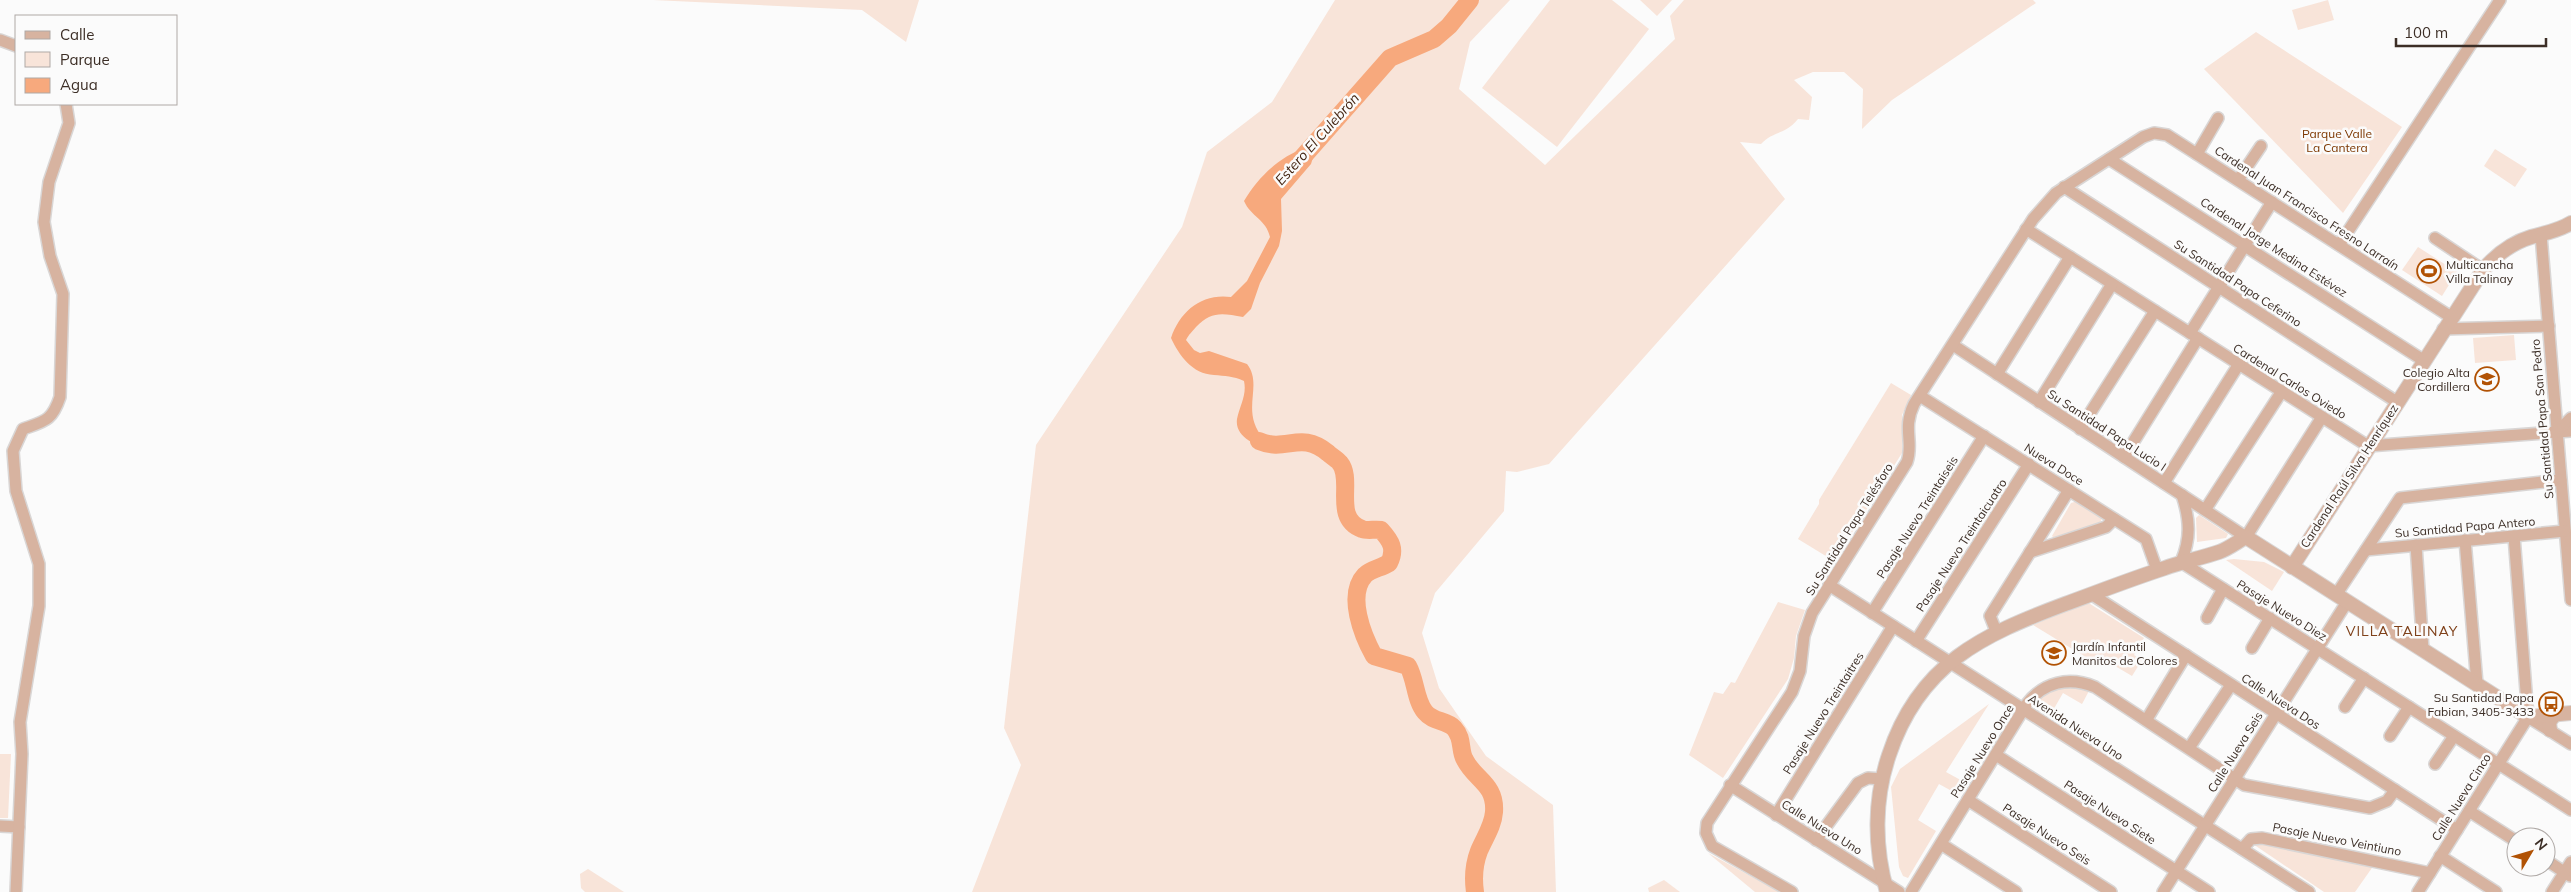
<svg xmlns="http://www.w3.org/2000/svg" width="2571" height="892" viewBox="0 0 2571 892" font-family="Mulish,sans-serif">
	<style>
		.green { fill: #f8e4d9 }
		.water { fill: #f7a97d }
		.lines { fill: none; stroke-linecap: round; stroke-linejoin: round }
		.river { stroke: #f7a97d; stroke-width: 18 }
		.minor-casing { stroke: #d9d6d5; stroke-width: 14 }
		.tertiary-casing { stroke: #d9d6d5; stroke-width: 16 }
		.minor { stroke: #d7b3a0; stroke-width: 11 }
		.tertiary { stroke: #d7b3a0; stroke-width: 14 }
		.labels { text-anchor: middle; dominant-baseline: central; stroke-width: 5; stroke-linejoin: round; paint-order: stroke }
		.park-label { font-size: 12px; fill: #7c3701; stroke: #fbfbfb }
		.street-label { font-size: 12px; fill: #3c2e26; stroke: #fbfbfb }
		.poi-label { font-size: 12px; fill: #3c2e26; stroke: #fbfbfb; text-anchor: start }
		.water-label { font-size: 14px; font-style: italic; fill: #422310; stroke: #fbfbfb }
		.neighbourhood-label { font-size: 14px; letter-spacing: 1px; fill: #7f411a; stroke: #fbfbfb }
	</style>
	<rect width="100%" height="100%" fill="#fbfbfb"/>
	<g class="green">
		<polygon points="653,0 919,0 906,42 862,10"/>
		<path d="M1335,0H1510L1470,42L1459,89L1545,165L1675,39L1670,16L1684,0H2033L2036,3L1892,100L1862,129L1863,89L1844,72H1813L1794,80L1812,97L1809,120L1798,119C1785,135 1773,131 1761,144L1740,142L1785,199L1549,464L1517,472L1506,471L1504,511L1435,593L1422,633L1439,688L1486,756L1553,805L1556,892H972L1021,765L1004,728L1036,445L1182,227L1207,152L1272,102Z"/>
		<polygon points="1550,0 1612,0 1649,29 1557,147 1482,88"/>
		<polygon points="1640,0 1672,0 1657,16"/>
		<polygon points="2328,0 2334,20 2298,30 2292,10"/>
		<polygon points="2256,32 2402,127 2343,213 2204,69"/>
		<polygon points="2495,149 2527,169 2515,187 2484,166"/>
		<polygon points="2418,247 2457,272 2442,296 2402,270"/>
		<polygon points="2514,335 2516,360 2475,363 2473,338"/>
		<polygon points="1891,383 1911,395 1902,415 1902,453 1834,561 1798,539 1819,504 1819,500"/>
		<polygon points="2078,501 2103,517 2100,522 2056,540 2052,536 2071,503"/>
		<polygon points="2199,515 2228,534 2226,538 2197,542 2196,518"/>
		<polygon points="2234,559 2264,562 2284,572 2272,591 2226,560"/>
		<polygon points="1778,602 1805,610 1796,636 1794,658 1788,679 1723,778 1689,755 1714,692 1723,694 1731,682 1735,683"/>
		<polygon points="2087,602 2144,638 2134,655 2142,660 2132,676 2100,657 2092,661 2033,625"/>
		<polygon points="2066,685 2090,689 2082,704 2063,693 2052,712 2035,702 2043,695"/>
		<polygon points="1989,704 1946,772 1966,783 1959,795 1939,784 1918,820 1936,831 1908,878 1903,876 1899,867 1891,787 1900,769"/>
		<polygon points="0,754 11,754 8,818 0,818"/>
		<polygon points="2262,843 2374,865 2355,892 2324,892 2253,844"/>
		<polygon points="1708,853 1780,892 1755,892"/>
		<polygon points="588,869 624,892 585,892 581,888 580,874"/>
		<polygon points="1664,880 1680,892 1649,892 1648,888"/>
	</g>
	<path class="water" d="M1307,147L1314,154L1311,164L1281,199L1282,231L1279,246L1260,283L1251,309L1243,317C1222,313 1211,311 1196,327C1192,332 1189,334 1186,340L1194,350L1200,353L1209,351L1247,364C1264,386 1239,411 1264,439L1280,440L1282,445L1280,449C1265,450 1234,440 1237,419C1240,405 1247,395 1244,381C1233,376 1225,376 1214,375C1192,374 1179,355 1171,338C1180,311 1202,293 1231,297L1247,281L1270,237C1266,219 1251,217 1244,201C1259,176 1279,157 1307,147Z"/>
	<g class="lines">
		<g class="river">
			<polyline points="1294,167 1390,58 1434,39 1449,26 1470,0"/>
			<path d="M1259,441C1287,453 1300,430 1328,453C1331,456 1337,459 1340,463C1354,480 1332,518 1362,529C1367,531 1375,529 1381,530C1391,541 1396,549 1389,563C1381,568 1371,569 1365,575C1346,595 1363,636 1374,656L1408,666C1416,680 1415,700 1425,712C1433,722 1446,720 1454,728C1464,739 1459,750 1465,760C1475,780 1496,784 1494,812C1493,826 1485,837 1479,851C1474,864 1473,878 1475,892"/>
		</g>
		<g class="minor-casing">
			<g id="minor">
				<polyline points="0,40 16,46"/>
				<polyline points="2197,154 2218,118"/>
				<polyline points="2109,159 2423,360"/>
				<polyline points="2238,180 2261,146"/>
				<polyline points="2064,187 2397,402"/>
				<polyline points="2026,229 2368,446 2571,431"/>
				<polyline points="2541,235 2571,600"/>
				<polyline points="2435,238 2483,270"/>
				<polyline points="2339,245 2500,0"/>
				<polyline points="2443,329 2549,326"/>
				<polyline points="2190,333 2272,202"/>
				<polyline points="1953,345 2246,537 2322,417"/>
				<polyline points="1997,374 2070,257"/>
				<polyline points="1920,396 2146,539 2157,570"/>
				<polyline points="2039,402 2112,284"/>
				<polyline points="2080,429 2155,311"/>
				<polyline points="2557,432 2571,418"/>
				<polyline points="2124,457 2198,338"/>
				<polyline points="2164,483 2239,364"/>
				<path d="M2182,495C2190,520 2191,538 2181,562L2571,810"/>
				<polyline points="2205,510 2282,391"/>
				<polyline points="2514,536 2528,717"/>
				<polyline points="2465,540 2477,684"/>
				<polyline points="2416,545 2423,650"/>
				<polyline points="2366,550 2565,531"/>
				<polyline points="2030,552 2106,527 2114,519"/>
				<polyline points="1829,585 2309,892"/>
				<polyline points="2091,594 2457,830"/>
				<polyline points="2336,595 2400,498 2561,480"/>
				<polyline points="1872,613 1984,436"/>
				<polyline points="2207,618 2223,589"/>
				<polyline points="1996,631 1990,616 2069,490"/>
				<polyline points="1916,641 2029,464"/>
				<polyline points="2252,648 2270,618"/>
				<polyline points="2345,707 2364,678"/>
				<polyline points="2528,717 2571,744"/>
				<polyline points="2147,719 2186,655"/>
				<polyline points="2390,736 2409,707"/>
				<polyline points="2189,748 2231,685"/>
				<polyline points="1996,755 2209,892"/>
				<polyline points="2435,764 2454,736"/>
				<polyline points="1730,785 1899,892"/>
				<polyline points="1968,800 2111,892"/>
				<polyline points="2469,811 2516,841"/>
				<polyline points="1776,815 1893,626"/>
				<polyline points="0,826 19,827"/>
				<polyline points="1816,840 1858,783 1868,778 1882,779"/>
				<polyline points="1941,844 2016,892"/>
				<polyline points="2242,849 2251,839 2262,838 2430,873"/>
				<polyline points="2440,856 2496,892"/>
				<polyline points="2546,860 2570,876"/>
				<path d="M16,892L22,754L20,722L39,606V564L16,491L13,451L23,429C45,421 52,421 60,397L63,294L50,256L44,222L49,182L69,123L66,104"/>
				<path d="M1792,892L1712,846L1706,833L1707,823L1792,692L1800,671L1804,636L1812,613L1907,462C1914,442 1902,429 1914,404L2033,219L2056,193L2143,137L2154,133L2167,135L2451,317"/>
				<path d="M1911,892L2026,705C2043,682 2069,676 2095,687L2244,785L2370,808L2387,801L2395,790"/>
				<polyline points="2163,892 2347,602"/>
				<polyline points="2418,892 2528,717"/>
				<polyline points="2552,892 2571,862"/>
			</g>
		</g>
		<g class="tertiary-casing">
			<g id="tertiary">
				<path d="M2292,567L2483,270C2496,255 2511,243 2531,237C2545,233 2558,231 2571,223"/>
				<polyline points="2550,730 2549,722 2555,714"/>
				<path d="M1887,892C1874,847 1874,799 1889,755C1919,664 1982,635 2065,604C2098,592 2131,579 2165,568C2182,562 2201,558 2219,552C2228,549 2237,542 2246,537L2528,717L2571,713"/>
			</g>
		</g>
		<use href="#minor" class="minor"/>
		<use href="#tertiary" class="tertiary"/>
	</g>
	<defs>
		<g id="stadium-ring" transform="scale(1.25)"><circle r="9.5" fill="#fbfbfb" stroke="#b15204" stroke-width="1.5"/><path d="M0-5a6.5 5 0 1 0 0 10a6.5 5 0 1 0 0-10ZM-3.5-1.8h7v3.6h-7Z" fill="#b15204"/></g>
		<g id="school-ring" transform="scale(1.25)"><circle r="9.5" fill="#fbfbfb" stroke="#b15204" stroke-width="1.5"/><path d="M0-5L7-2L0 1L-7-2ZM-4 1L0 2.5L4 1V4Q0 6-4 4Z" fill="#b15204"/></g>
		<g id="bus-ring" transform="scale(1.25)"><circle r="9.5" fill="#fbfbfb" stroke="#b15204" stroke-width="1.5"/><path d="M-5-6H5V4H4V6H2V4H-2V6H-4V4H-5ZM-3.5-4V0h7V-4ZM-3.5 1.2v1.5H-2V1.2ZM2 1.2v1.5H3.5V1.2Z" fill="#b15204"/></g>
	</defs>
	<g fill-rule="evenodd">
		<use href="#stadium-ring" x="2429" y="271"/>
		<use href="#school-ring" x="2487" y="379"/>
		<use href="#school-ring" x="2054" y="653"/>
		<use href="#bus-ring" x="2551" y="704"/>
	</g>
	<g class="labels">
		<g class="park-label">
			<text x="2337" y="133">Parque Valle<tspan x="2337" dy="14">La Cantera</tspan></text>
		</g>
		<g class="street-label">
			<text transform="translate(2307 208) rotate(33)">Cardenal Juan Francisco Fresno Larraín</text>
			<text transform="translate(2274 247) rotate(33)">Cardenal Jorge Medina Estévez</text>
			<text transform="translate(2238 283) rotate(33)">Su Santidad Papa Ceferino</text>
			<text transform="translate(2290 381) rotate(32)">Cardenal Carlos Oviedo</text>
			<text transform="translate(2542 419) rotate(-95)">Su Santidad Papa San Pedro</text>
			<text transform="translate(2107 430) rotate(33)">Su Santidad Papa Lucio I</text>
			<text transform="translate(2054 464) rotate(32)">Nueva Doce</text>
			<text transform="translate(2349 476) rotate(-57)">Cardenal Raúl Silva Henríquez</text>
			<text transform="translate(1917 517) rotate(-58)">Pasaje Nuevo Treintaiseis</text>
			<text transform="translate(2465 527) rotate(-5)">Su Santidad Papa Antero</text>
			<text transform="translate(1849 529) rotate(-58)">Su Santidad Papa Telésforo</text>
			<text transform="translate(1961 545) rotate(-57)">Pasaje Nuevo Treintaicuatro</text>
			<text transform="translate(2282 610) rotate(32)">Pasaje Nuevo Diez</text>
			<text transform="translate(2281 701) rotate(33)">Calle Nueva Dos</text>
			<text transform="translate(1823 713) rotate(-58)">Pasaje Nuevo Treintaitres</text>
			<text transform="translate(2076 727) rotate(33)">Avenida Nueva Uno</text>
			<text transform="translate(1982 751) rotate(-58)">Pasaje Nuevo Once</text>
			<text transform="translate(2235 752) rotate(-58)">Calle Nueva Seis</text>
			<text transform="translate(2461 797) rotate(-58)">Calle Nueva Cinco</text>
			<text transform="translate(2110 812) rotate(33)">Pasaje Nuevo Siete</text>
			<text transform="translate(1822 827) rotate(32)">Calle Nueva Uno</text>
			<text transform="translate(2047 834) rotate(33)">Pasaje Nuevo Seis</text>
			<text transform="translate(2337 839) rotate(11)">Pasaje Nuevo Veintiuno</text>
		</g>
		<g class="poi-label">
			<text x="2446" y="264">Multicancha<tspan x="2446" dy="14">Villa Talinay</tspan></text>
			<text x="2470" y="372" text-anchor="end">Colegio Alta<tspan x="2470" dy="14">Cordillera</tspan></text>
			<text x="2072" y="646">Jardín Infantil<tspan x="2072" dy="14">Manitos de Colores</tspan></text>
			<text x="2534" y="697" text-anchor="end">Su Santidad Papa<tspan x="2534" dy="14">Fabian, 3405-3433</tspan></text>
		</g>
		<g class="water-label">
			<text transform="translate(1317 139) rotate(-48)">Estero El Culebrón</text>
		</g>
		<g class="neighbourhood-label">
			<text x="2402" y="631">VILLA TALINAY</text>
		</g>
	</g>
	<rect x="15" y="15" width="162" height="90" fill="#fbfbfb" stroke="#afa9a6"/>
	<rect x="25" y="31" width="25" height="8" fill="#d7b3a0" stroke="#afa9a6"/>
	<text x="60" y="40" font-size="15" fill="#3c2e26">Calle</text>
	<rect x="25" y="52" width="25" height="15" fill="#f8e4d9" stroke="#afa9a6"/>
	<text x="60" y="65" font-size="15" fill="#3c2e26">Parque</text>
	<rect x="25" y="78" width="25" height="15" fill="#f7a97d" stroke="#afa9a6"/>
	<text x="60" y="90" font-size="15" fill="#3c2e26">Agua</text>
	<g transform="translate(2531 852) rotate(52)"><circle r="24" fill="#fbfbfb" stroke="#afa9a6"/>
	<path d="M0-4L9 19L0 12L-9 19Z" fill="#b15204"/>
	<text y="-8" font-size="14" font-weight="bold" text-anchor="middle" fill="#3c2e26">N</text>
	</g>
	<path d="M2396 38v8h150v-8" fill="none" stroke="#3c2e26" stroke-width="2.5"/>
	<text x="2404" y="38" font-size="15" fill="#3c2e26" stroke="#fbfbfb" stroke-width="4" paint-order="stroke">100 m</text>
</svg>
